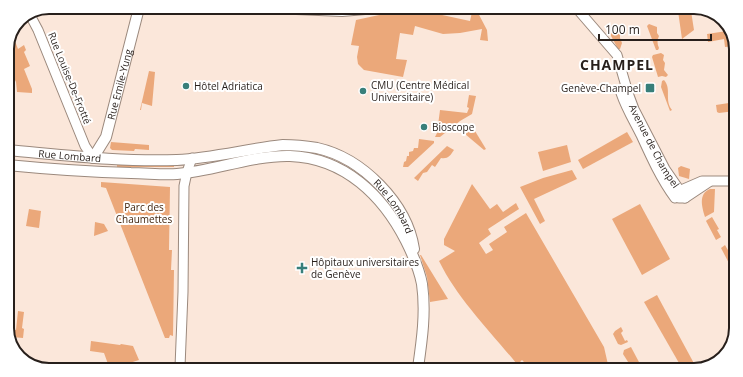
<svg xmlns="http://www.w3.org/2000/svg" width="743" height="377" viewBox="0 0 743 377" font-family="'Open Sans',sans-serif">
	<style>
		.green { fill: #eba87a }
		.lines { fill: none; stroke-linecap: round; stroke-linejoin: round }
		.tertiary-casing { stroke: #9b897d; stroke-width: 11 }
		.secondary-casing { stroke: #9b897d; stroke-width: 12 }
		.tertiary { stroke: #fff; stroke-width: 9 }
		.secondary { stroke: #fff; stroke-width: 10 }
		.poi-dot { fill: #387f7a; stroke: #fff; stroke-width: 1.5 }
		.labels { text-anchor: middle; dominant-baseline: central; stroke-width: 4; stroke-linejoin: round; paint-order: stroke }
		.street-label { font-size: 10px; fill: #271f1b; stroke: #fff }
		.poi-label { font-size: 10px; fill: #271f1b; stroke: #fff; text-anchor: start }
		.park-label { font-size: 10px; fill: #422610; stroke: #fff }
		.district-label { font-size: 14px; font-weight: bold; letter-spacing: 1px; fill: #271f1b; stroke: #fff }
		.rim { fill: none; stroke: #271f1b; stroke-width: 2 }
	</style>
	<rect width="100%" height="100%" fill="#fbe7da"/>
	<g class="green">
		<polygon points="407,9 430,10 433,13 470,21 472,12 477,11 487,30 488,41 480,40 482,29 460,33 443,34 415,26 413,35 400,33 396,59 407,60 403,77 364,70 358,64 357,57 359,46 351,45 356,20"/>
		<polygon points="678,11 691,11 694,30 682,39"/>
		<path d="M649,24L657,27V33L659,36C657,40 657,44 659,48L658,50H656L647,26Z"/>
		<polygon points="727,30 731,31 736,46 725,47 724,39 708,42 707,34 727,31"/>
		<polygon points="612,33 618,33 620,35 620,38 622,43 620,49 618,49 610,34"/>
		<path d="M13,36L18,49L24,45L26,50L24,52L30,66L24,69L32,89V93L17,92L16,82L13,76L7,74V70L14,65C12,62 9,60 8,57C5,51 8,40 13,36Z"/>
		<polygon points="661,53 664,55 663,60 665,63 664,70 668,75 666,77 662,76 658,77 652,57 653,55"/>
		<polygon points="149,71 155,72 152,106 142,103 141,110 140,110"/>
		<path d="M664,80C672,89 664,100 672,110L670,111L661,87L662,81Z"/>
		<polygon points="469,95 476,96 472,114 460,121 440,137 435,137 437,133 440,110 467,113 469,108 467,107"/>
		<polygon points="735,102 735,111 719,113 717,112 716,105"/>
		<polygon points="470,129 475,131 486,149 484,150 465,134"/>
		<polygon points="627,132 633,142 583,169 578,160"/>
		<polygon points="419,139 434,141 434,143 408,167 403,167 404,162 406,161 407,156 409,156 409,152 413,151 414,148 418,148"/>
		<polygon points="111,142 149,145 149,150 135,149 134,151 112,150 110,148"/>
		<polygon points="567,145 571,162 543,171 538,152"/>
		<path d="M447,146L454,150C450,156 448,159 441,158L435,167L432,165L427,172L423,173L418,181L414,178Z"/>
		<polygon points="117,164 174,165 174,167 117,167"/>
		<polygon points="681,166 690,169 689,179 679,176 678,168"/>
		<polygon points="572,170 577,179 534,199 545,221 540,224 520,187 543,178"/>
		<polygon points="101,182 170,187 169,250 172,250 171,270 174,270 173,336 170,335 169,338 165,338 106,188 101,187"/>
		<path d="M472,184L490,209L497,204L503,212L516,203L519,209L488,229L491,234L479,243L486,254L493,250L489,244L507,232L504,227L526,213L604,347L609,369H526L527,365L522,360L519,363H516C490,331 457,298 439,261L455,251L444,245V239Z"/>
		<path d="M710,189H715L714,212L705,217C702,207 698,194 710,189Z"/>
		<polygon points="640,204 670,259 642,275 612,219"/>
		<polygon points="29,209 41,211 39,228 26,226"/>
		<polygon points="712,217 719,229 717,230 721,237 716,240 706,221 707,220"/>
		<polygon points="95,222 104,224 108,231 94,236"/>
		<polygon points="725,245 733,259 733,266 731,267 721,248"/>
		<polygon points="420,255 421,255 448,299 430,302 427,277"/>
		<polygon points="657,295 697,369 683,370 644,302"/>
		<polygon points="18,311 24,312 22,328 24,329 23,338 12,337 13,330 16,330"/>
		<polygon points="621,327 623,331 621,333 625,341 627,340 628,342 621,345 618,344 613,334 615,331"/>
		<polygon points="91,341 120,345 121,344 133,346 139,360 123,365 123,364 117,366 103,366 108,364 104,353 90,351"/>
		<polygon points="631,347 640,364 634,367 630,365 623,354 624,350"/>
	</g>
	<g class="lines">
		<g class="tertiary-casing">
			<g id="tertiary">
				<path id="s1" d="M579,11L617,55L628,93L634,109L665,169L685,198"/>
				<polyline points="30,15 38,30 85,146 93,158"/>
				<path d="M621,93C626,108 634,121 641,135C651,157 661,179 675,198"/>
				<polyline points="677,195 679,191 702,181 734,181"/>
				<polyline points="679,198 685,198 709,182"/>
				<polyline points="180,367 183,292 184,186 187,172 192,158"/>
			</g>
		</g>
		<g class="secondary-casing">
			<g id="secondary">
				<polyline points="296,9 342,11 365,9"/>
				<path id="s2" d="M7,150C64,155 120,162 177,160C213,158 247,149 283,145C294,145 305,146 317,148C362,158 407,203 414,249"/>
				<path id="s3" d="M93,158L106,137L139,8"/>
				<path d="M7,165C48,169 90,172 131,173C146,173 162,175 177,174C215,171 252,155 290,156C345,158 383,196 406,241C413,255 419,268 422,284C426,312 422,340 418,368"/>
			</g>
		</g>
		<use href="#tertiary" class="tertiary"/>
		<use href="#secondary" class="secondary"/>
	</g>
	<g class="poi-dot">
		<circle cx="186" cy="86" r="4"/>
		<rect x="645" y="83" width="10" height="10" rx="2"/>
		<circle cx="363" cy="91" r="4"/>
		<circle cx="424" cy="127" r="4"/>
		<path d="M300 262h4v4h4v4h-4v4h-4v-4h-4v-4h4z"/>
	</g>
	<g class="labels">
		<g class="street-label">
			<text transform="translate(70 78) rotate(68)">Rue Louise-De-Frotté</text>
			<text stroke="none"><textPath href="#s3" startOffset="79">Rue Emile-Yung</textPath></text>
			<text stroke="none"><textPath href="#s1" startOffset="157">Avenue de Champel</textPath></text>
			<text stroke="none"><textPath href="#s2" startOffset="63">Rue Lombard</textPath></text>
			<text stroke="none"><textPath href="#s2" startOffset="411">Rue Lombard</textPath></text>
		</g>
		<g class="poi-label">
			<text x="371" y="85">CMU (Centre Médical<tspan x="371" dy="12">Universitaire)</tspan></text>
			<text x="194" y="86">Hôtel Adriatica</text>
			<text x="641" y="88" text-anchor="end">Genève-Champel</text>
			<text x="432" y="127">Bioscope</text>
			<text x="311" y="262">Hôpitaux universitaires<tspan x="311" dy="12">de Genève</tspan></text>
		</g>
		<g class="park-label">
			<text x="144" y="207">Parc des<tspan x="144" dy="12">Chaumettes</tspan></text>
		</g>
		<g class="district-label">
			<text x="617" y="64">CHAMPEL</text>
		</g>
	</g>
	<path d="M0 0H743V377H0ZM49 14H694A35 35 0 0 1 729 49V328A35 35 0 0 1 694 363H49A35 35 0 0 1 14 328V49A35 35 0 0 1 49 14Z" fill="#fff" fill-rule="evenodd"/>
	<path class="rim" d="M49 14H694A35 35 0 0 1 729 49V328A35 35 0 0 1 694 363H49A35 35 0 0 1 14 328V49A35 35 0 0 1 49 14Z"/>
	<path d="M599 34v6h112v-6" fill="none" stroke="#271f1b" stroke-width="2"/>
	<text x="605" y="34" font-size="12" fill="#271f1b" stroke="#ffffff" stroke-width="3" paint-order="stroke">100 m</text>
</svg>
